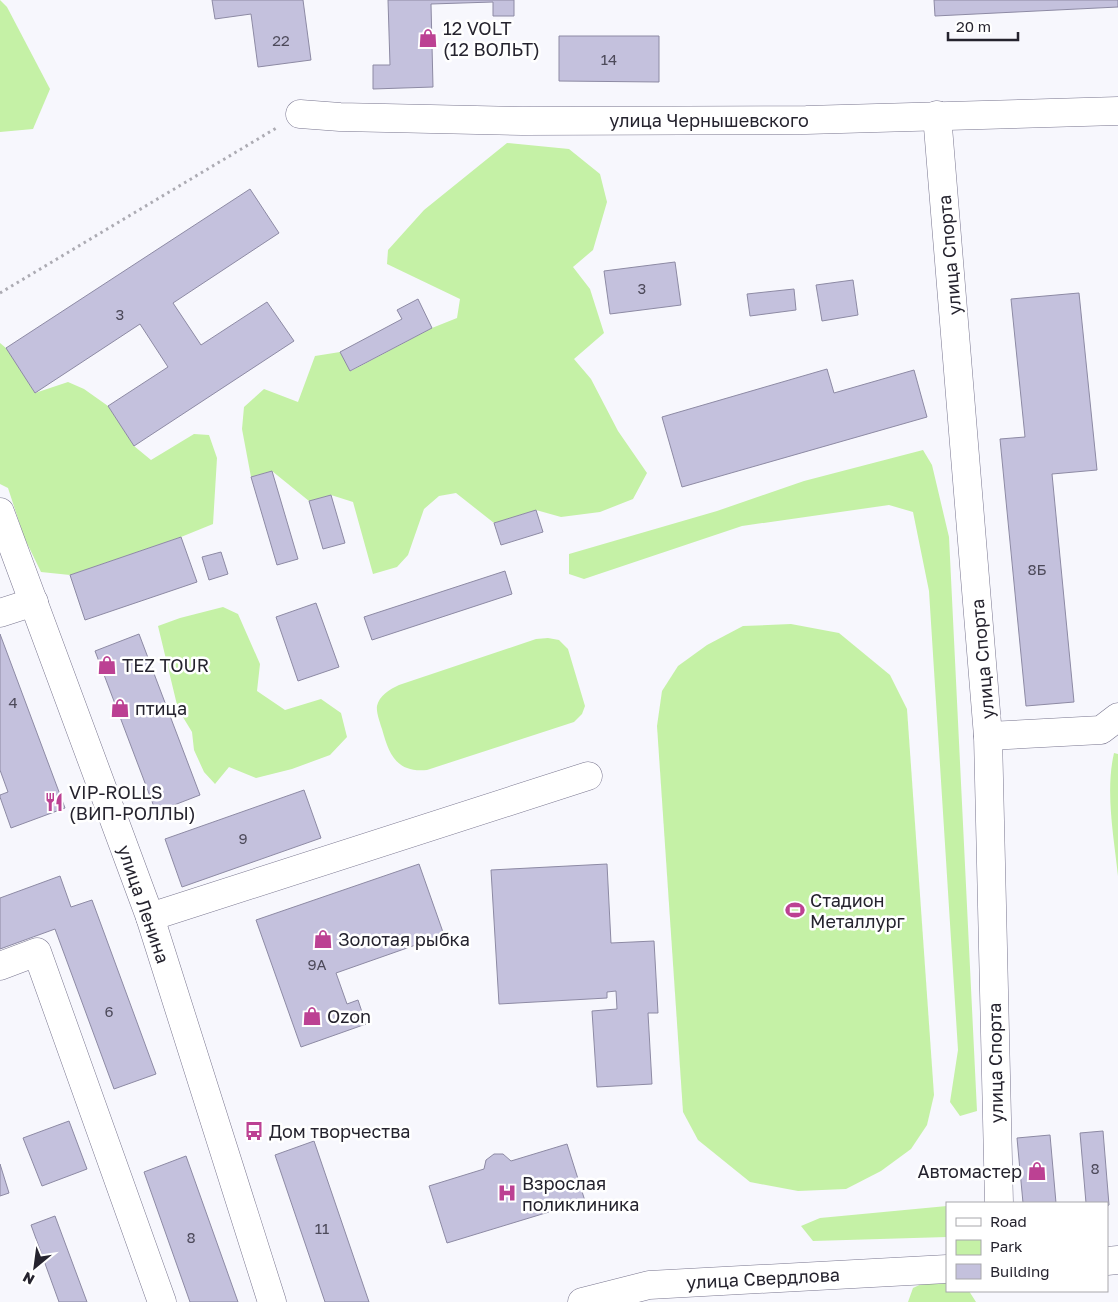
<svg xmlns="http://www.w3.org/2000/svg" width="1118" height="1302" viewBox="0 0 1118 1302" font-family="'Golos Text',sans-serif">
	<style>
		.green { fill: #c5f1a6 }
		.building { fill: #c4c1dd; stroke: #8d8aa4 }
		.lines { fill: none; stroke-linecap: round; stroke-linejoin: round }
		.minor-casing { stroke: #79768f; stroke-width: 29 }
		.major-casing { stroke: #79768f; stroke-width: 29 }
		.path { stroke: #acabb3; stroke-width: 3; stroke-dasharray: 2.5 4; stroke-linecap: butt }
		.minor { stroke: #fff; stroke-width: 28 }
		.major { stroke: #fff; stroke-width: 28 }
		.labels { text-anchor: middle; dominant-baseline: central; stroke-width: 5; stroke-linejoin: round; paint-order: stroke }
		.number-label { font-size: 15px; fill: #4d4a5a }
		.poi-label { font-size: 18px; fill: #25232e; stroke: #fff; text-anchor: start }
		.street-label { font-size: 18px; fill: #25232e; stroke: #fff }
	</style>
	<rect width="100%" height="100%" fill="#f7f7fd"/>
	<g class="green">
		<polygon points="0,0 7,7 50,89 33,129 0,132"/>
		<polygon points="507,143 569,149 600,174 607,202 593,250 573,267 590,289 604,333 574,359 591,379 618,431 647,473 633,499 600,512 561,517 536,510 494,523 456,493 439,496 424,509 408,555 397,567 373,574 353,502 331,495 309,501 272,471 251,477 242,429 244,407 264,389 298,402 315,356 340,352 351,371 432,328 457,318 460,299 387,264 388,250 424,210"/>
		<polygon points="0,343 6,348 35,393 68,382 84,389 108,406 134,446 151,460 194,434 209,435 217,458 213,524 181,537 70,575 41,572 24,537 8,488 0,484"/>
		<polygon points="923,450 932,465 949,537 977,1111 960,1116 950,1102 958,1050 929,591 913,512 889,505 742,526 584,579 569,574 569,554 717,511 804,481"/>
		<polygon points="223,607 238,614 260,664 257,691 285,710 321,699 341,713 347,737 330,755 292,769 256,778 229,767 215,784 204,772 194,750 192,732 178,709 158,626 180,618"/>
		<polygon points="791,624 839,633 890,675 907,709 934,1095 927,1125 911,1149 881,1171 846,1189 798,1191 750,1182 698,1140 683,1112 657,726 662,691 678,666 707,645 743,626"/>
		<path d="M548,638L559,640L568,649L585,706L582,714L574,722L427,770C396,773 389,754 382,729C380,723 376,712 377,706C379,696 390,689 399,685L536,639Z"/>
		<path d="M1114,753L1118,754V876C1114,837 1105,792 1114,753Z"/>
		<polygon points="947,1206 947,1237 813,1241 801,1226 820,1218"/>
		<polygon points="930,1280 947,1280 947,1291 969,1291 976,1302 908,1302 913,1288"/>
	</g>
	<g class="building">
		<polygon points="212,0 303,0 311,60 258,67 251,14 215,19"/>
		<polygon points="388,0 514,0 514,16 493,16 493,2 431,4 433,87 373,89 373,65 390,65"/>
		<polygon points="934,0 1118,0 1118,7 935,16"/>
		<polygon points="559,36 659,36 659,82 559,81"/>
		<polygon points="250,189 279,233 173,303 201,345 267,302 294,341 134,446 108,406 168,367 140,324 35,393 6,348"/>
		<polygon points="675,262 681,305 610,314 604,271"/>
		<polygon points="853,280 858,315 822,321 816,285"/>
		<polygon points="794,289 796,310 750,316 747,294"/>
		<polygon points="1079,293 1097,470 1052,474 1074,702 1026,706 1000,439 1025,437 1011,299"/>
		<polygon points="418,299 432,328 350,371 340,352 402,319 397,310"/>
		<polygon points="827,369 834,393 914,370 927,417 682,487 662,417"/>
		<polygon points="272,471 298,559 277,565 251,477"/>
		<polygon points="331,495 345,543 323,549 309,501"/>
		<polygon points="536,510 543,532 501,545 494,523"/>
		<polygon points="181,537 197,582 85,620 70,575"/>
		<polygon points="221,552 228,574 209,580 202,557"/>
		<polygon points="505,571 512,594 372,640 364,617"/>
		<polygon points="316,603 339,667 298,681 276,617"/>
		<polygon points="0,634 65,808 11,828 0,797 0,795 8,792 0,770"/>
		<polygon points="139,634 200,795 156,812 95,651"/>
		<polygon points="304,790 321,838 182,887 165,839"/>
		<polygon points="419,864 444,935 336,973 347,1004 358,1000 366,1024 301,1047 256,920"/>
		<polygon points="607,864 611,943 654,941 658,1013 648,1013 652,1084 597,1087 592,1011 617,1009 616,991 607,992 607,998 499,1004 491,870"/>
		<polygon points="60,876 71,907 92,900 156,1074 114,1089 55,929 0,949 0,898"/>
		<polygon points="69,1121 87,1169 42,1186 23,1138"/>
		<polygon points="1103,1131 1109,1205 1107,1206 1107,1203 1086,1203 1080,1133"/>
		<polygon points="1050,1135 1056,1203 1023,1203 1017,1138"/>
		<polygon points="314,1141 369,1302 325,1302 275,1155"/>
		<polygon points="567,1144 585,1201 447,1243 429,1186 484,1169 486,1160 494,1154 503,1154 511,1161"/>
		<polygon points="186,1156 238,1302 190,1302 144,1172"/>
		<polygon points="0,1164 9,1193 0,1196"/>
		<polygon points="55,1216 87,1302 59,1302 31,1225"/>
	</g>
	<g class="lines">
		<g class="minor-casing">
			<g id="minor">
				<polyline points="300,114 340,117 522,121 806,120 1118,111"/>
				<polyline points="937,115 988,736 999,1203"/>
				<polyline points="0,613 34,602"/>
				<polyline points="988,736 1101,730 1118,717"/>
				<polyline points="150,917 588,776"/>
				<polyline points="0,966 37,952 162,1302"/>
			</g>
		</g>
		<g class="major-casing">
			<g id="major">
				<polyline points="0,512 150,917 272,1302"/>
				<polyline points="1107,1261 1118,1260"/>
				<polyline points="582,1302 649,1285 947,1269"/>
			</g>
		</g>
		<polyline class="path" points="0,293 278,127"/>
		<use href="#minor" class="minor"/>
		<use href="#major" class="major"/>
	</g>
	<defs>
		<g id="shop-bare" transform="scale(1.5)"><path d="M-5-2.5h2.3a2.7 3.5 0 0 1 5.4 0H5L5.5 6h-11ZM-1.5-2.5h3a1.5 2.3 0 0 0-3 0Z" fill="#bc4193" stroke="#fff" stroke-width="2.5" paint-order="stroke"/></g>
		<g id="restaurant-bare" transform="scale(1.5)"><path d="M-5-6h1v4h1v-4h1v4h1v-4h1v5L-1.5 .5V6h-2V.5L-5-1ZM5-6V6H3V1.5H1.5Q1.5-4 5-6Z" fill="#bc4193" stroke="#fff" stroke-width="2.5" paint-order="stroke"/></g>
		<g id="stadium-bare" transform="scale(1.5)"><path d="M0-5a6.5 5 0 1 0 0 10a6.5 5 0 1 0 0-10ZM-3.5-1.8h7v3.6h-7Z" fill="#bc4193" stroke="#fff" stroke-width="2.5" paint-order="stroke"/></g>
		<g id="bus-bare" transform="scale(1.5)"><path d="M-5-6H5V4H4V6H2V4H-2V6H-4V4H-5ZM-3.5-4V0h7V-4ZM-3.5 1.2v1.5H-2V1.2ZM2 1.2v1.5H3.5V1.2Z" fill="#bc4193" stroke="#fff" stroke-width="2.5" paint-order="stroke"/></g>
		<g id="hospital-bare" transform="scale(1.5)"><path d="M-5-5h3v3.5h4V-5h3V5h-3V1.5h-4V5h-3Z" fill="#bc4193" stroke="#fff" stroke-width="2.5" paint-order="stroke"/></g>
	</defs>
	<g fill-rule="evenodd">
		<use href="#shop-bare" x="428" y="38"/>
		<use href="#shop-bare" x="107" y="665"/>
		<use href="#shop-bare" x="120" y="708"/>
		<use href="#restaurant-bare" x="54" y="802"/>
		<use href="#stadium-bare" x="795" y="910"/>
		<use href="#shop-bare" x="323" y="939"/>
		<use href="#shop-bare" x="312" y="1016"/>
		<use href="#bus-bare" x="254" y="1131"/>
		<use href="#shop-bare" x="1037" y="1171"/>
		<use href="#hospital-bare" x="507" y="1193"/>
	</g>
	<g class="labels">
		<g class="number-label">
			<text x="281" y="40">22</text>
			<text x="609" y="59">14</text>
			<text x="642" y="288">3</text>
			<text x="120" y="314">3</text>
			<text x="1037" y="569">8Б</text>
			<text x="13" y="702">4</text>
			<text x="243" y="838">9</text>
			<text x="317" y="964">9А</text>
			<text x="109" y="1011">6</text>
			<text x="1095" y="1168">8</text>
			<text x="322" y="1228">11</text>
			<text x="191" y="1237">8</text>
		</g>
		<g class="poi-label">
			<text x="443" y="28">12 VOLT<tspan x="443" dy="21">(12 ВОЛЬТ)</tspan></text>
			<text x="122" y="665">TEZ TOUR</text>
			<text x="135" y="708">птица</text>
			<text x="69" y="792">VIP-ROLLS<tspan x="69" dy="21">(ВИП-РОЛЛЫ)</tspan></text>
			<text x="810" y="900">Стадион<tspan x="810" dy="21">Металлург</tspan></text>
			<text x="338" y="939">Золотая рыбка</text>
			<text x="327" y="1016">Ozon</text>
			<text x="269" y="1131">Дом творчества</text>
			<text x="1022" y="1171" text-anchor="end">Автомастер</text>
			<text x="522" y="1183">Взрослая<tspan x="522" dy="21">поликлиника</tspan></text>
		</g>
		<g class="street-label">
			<text x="709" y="120">улица Чернышевского</text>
			<text transform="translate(949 255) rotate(-95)">улица Спорта</text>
			<text transform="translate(982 659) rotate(-95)">улица Спорта</text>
			<text transform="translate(144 904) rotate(71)">улица Ленина</text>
			<text transform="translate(995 1063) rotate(-91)">улица Спорта</text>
			<text transform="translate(763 1278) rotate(-3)">улица Свердлова</text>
		</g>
	</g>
	<rect x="946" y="1202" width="162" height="90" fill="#ffffff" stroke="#a8a7ab"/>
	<rect x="956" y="1218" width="25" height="8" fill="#ffffff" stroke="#a8a7ab"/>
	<text x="990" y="1227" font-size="15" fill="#25232e">Road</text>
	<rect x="956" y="1240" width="25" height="15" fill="#c5f1a6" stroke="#a8a7ab"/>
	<text x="990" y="1252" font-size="15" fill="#25232e">Park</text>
	<rect x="956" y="1264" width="25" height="15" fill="#c4c1dd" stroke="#a8a7ab"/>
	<text x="990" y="1277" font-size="15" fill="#25232e">Building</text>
	<g transform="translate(35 1267) rotate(209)" stroke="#ffffff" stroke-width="4" paint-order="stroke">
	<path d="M0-4L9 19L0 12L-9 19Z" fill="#25232e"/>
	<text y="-8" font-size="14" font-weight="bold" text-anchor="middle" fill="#25232e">N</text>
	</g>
	<path d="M948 32v8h70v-8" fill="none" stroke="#25232e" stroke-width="2.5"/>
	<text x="956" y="32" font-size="15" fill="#25232e" stroke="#ffffff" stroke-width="4" paint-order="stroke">20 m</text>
</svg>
